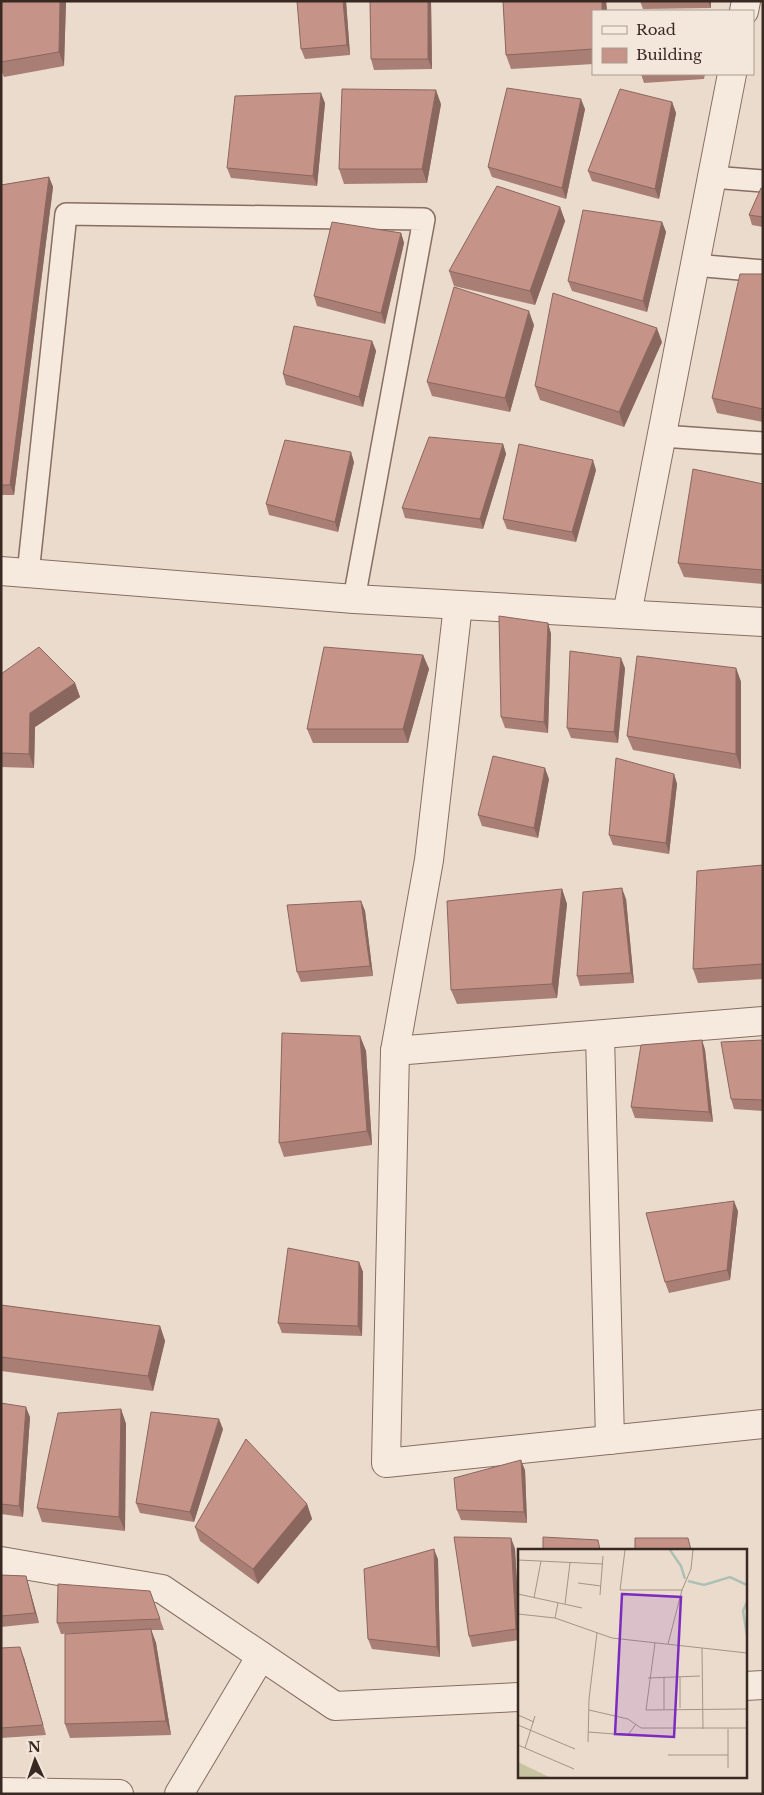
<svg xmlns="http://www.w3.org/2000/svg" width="764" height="1795" viewBox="0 0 764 1795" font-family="'Libre Baskerville',serif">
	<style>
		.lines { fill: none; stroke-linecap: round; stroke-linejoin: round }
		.lane-casing { stroke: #876d62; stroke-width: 24 }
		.street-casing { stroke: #876d62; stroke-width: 30 }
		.lane { stroke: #f6eadf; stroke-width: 21 }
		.street { stroke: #f6eadf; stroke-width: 28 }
		.wall { fill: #a97e74 }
		.shaded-wall { fill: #8a675e }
		.building { fill: #c59387; stroke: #8a675e }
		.inset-river { fill: none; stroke: #acc0b6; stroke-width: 2.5 }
		.inset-road { fill: none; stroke: #a49488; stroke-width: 1 }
		.view { fill: #7b2cbf; fill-opacity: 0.15; stroke: #7b2cbf; stroke-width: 2.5 }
		.inset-edge { fill: none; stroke: #392923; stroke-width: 2.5 }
	</style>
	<rect width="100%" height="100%" fill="#ebdbcc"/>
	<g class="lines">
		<g class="lane-casing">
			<g id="lane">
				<polyline points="712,177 763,181"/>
				<polyline points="694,265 763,271"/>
				<polyline points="662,436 763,443"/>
				<polyline points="28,574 66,214 424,219 354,599"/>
			</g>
		</g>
		<g class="street-casing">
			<g id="street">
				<polyline points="744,11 746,1"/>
				<polyline points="1,571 354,599 763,622"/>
				<polyline points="458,605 429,860 395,1051 386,1463 763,1424"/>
				<polyline points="627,614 732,74"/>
				<polyline points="600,1035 610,1440"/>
				<polyline points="395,1051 763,1021"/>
				<polyline points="1,1561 162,1589 335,1706 519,1697"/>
				<polyline points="745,1686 763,1685"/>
				<polyline points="1,1792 119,1794"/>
				<polyline points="179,1794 261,1656"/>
			</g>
		</g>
		<use href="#lane" class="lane"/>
		<use href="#street" class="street"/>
	</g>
	<g class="wall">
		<polygon points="1,1 66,1 64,66 4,77 1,70"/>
		<polygon points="346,1 350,55 305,59 301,49"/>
		<polygon points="370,1 431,1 432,69 374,70 371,59"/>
		<polygon points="503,1 606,1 607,11 593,11 593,64 511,69 506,55"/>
		<polygon points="640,1 711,1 711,8 643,9"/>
		<polygon points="641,74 705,74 704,79 644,83"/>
		<polygon points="672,102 676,113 659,199 592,181 588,171"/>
		<polygon points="325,103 317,186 231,178 227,168"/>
		<polygon points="441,104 427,183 344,184 339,169"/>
		<polygon points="585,109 566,199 492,177 488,167"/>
		<polygon points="49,177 53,187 14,495 1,495 1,185"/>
		<polygon points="763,188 763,227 752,225 749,215"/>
		<polygon points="560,207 565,221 535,305 454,286 449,271"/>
		<polygon points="662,222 666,232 647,312 572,291 568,281"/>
		<polygon points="401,233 404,243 385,324 317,306 314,296"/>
		<polygon points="763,274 763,422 717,413 712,398"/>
		<polygon points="534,325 510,412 432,396 427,382"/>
		<polygon points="372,341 376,351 363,407 286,385 283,374"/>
		<polygon points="662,342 624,427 540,400 535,386"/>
		<polygon points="503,444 506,454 483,529 405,518 402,508"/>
		<polygon points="354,462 338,532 269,515 266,504"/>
		<polygon points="596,470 576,542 507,529 503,519"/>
		<polygon points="763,484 763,584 684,577 678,563"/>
		<polygon points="548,623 551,634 548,733 505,728 501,717"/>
		<polygon points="423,655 429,669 408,743 313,743 307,729"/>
		<polygon points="625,668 618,743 571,738 567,728"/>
		<polygon points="736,668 741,682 741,769 633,750 627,736"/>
		<polygon points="1,674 75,683 80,697 35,727 34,768 1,767"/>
		<polygon points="674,774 677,784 669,854 613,845 609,835"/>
		<polygon points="549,779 538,838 482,826 478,815"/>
		<polygon points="763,865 763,979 698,983 693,969"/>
		<polygon points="562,889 567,904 557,998 457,1004 451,990"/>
		<polygon points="626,899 634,983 580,986 577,976"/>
		<polygon points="361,901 365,911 373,976 301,982 297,972"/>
		<polygon points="360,1036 366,1051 372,1145 284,1157 279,1143"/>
		<polygon points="702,1040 705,1050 713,1122 635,1118 631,1107"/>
		<polygon points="763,1040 763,1111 734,1109 731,1099"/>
		<polygon points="738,1211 730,1280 669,1293 665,1282"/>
		<polygon points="359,1262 363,1272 362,1336 282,1333 278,1323"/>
		<polygon points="1,1305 160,1326 165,1341 153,1391 1,1371"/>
		<polygon points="1,1403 30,1417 23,1517 1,1514"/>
		<polygon points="121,1409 126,1424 125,1531 42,1522 37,1508"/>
		<polygon points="223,1429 194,1522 140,1513 136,1503"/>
		<polygon points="525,1470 527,1523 461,1520 457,1510"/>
		<polygon points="307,1504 312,1519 258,1584 200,1541 195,1527"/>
		<polygon points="511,1538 515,1549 519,1621 519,1640 472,1647 469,1636"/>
		<polygon points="438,1559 440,1657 372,1649 368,1639"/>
		<polygon points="1,1575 26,1576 29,1587 39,1623 1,1627"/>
		<polygon points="150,1591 164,1630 151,1630 156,1643 171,1735 70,1738 65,1724 101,1632 61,1634 57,1623"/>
		<polygon points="1,1648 24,1658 46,1735 1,1738"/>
	</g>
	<g class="shaded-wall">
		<polygon points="60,1 66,1 64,66 59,52"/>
		<polygon points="343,1 346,1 350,55 347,45"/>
		<polygon points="428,1 431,1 432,69 428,59"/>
		<polygon points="602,1 606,1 607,11 602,11"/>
		<polygon points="708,1 711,1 711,8"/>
		<polygon points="436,90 441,104 427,183 422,169"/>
		<polygon points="321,93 325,103 317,186 313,176"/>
		<polygon points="581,99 585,109 566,199 562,188"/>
		<polygon points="672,102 676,113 659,199 655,189"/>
		<polygon points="49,177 53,187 14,495 10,485"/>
		<polygon points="560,207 565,221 535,305 530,291"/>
		<polygon points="662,222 666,232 647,312 643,301"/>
		<polygon points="401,233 404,243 385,324 381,313"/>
		<polygon points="529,311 534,325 510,412 505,398"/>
		<polygon points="657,328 662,342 624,427 619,412"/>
		<polygon points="372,341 376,351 363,407 359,397"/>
		<polygon points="503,444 506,454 483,529 480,519"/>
		<polygon points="351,452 354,462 338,532 335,522"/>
		<polygon points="593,460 596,470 576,542 572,532"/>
		<polygon points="548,623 551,634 548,733 544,722"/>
		<polygon points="423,655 429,669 408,743 403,729"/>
		<polygon points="621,658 625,668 618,743 614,732"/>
		<polygon points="736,668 741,682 741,769 736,754"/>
		<polygon points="75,683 80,697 35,727 34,768 29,754 30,713"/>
		<polygon points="545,768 549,779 538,838 534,828"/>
		<polygon points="674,774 677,784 669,854 666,843"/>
		<polygon points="622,888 626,899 634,983 631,973"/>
		<polygon points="562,889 567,904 557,998 552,984"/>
		<polygon points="361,901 365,911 373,976 370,966"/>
		<polygon points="360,1036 366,1051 372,1145 367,1131"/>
		<polygon points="702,1040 705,1050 713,1122 709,1112"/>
		<polygon points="734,1201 738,1211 730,1280 727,1270"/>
		<polygon points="359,1262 363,1272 362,1336 358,1326"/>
		<polygon points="160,1326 165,1341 153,1391 148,1376"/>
		<polygon points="26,1407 30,1417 23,1517 19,1506"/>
		<polygon points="121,1409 126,1424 125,1531 119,1517"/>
		<polygon points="219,1419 223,1429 194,1522 190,1512"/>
		<polygon points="521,1460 525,1470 527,1523 524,1512"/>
		<polygon points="307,1504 312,1519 258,1584 253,1569"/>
		<polygon points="511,1538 515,1549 519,1621 519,1637 516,1629"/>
		<polygon points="434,1549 438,1559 440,1657 437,1647"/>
		<polygon points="26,1576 29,1587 39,1623 35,1613"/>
		<polygon points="151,1629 156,1643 171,1735 166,1721"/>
		<polygon points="20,1647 24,1658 46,1735 43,1725"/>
	</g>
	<g class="building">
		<polygon points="1,1 60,1 59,52 1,62"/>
		<polygon points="297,1 343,1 347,45 301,49"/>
		<polygon points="370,1 428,1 428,59 371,59"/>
		<polygon points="503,1 602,1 602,11 593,11 593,49 506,55"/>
		<polygon points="507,88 581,99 562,188 488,167"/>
		<polygon points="342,89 436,90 422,169 339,169"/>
		<polygon points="620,89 672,102 655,189 588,171"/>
		<polygon points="321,93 313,176 227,168 235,96"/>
		<polygon points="49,177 10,485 1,485 1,185"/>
		<polygon points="497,186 560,207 530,291 449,271"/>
		<polygon points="761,188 763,188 763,217 749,215"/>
		<polygon points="583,210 662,222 643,301 568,281"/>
		<polygon points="332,222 401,233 381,313 314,296"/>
		<polygon points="740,274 763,274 763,409 712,398"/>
		<polygon points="454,287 529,311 505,398 427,382"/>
		<polygon points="553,293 657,328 619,412 535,386"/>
		<polygon points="294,326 372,341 359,397 283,374"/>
		<polygon points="429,437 503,444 480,519 402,508"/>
		<polygon points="285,440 351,452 335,522 266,504"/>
		<polygon points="519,444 593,460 572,532 503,519"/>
		<polygon points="693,469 763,484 763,570 678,563"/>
		<polygon points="499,616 548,623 544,722 501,717"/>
		<polygon points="39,647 75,683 30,713 29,754 1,753 1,674"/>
		<polygon points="324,647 423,655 403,729 307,729"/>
		<polygon points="570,651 621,658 614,732 567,728"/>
		<polygon points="637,656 736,668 736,754 627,736"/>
		<polygon points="493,756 545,768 534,828 478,815"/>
		<polygon points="616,758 674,774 666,843 609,835"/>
		<polygon points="763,865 763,964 693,969 697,871"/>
		<polygon points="622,888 631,973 577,976 583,892"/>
		<polygon points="562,889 552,984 451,990 447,901"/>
		<polygon points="361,901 370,966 297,972 287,905"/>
		<polygon points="282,1033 360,1036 367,1131 279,1143"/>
		<polygon points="702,1040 709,1112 631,1107 641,1045"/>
		<polygon points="763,1040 763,1100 731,1099 721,1042"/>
		<polygon points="734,1201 727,1270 665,1282 646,1213"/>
		<polygon points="288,1248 359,1262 358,1326 278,1323"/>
		<polygon points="1,1305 160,1326 148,1376 1,1357"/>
		<polygon points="1,1403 26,1407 19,1506 1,1504"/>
		<polygon points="121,1409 119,1517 37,1508 58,1413"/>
		<polygon points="151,1412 219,1419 190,1512 136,1503"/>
		<polygon points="246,1439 307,1504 253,1569 195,1527"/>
		<polygon points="521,1460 524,1512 457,1510 454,1478"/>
		<polygon points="454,1537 511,1538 516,1629 469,1636"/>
		<polygon points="543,1537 598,1540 600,1550 543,1550"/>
		<polygon points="635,1538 688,1538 691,1550 635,1550"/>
		<polygon points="434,1549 437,1647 368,1639 364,1569"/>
		<polygon points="1,1575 26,1576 35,1613 1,1616"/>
		<polygon points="58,1584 150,1591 160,1619 57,1623"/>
		<polygon points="151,1629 166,1721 65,1724 65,1634"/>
		<polygon points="20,1647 43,1725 1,1728 1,1648"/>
	</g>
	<g transform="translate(518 1549)">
		<rect width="229" height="229" fill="#ebdbcc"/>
		<path d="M0,213L31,228H0Z" fill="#c8c4a1"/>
		<path class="inset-river" d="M152,1L163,17L167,30M170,32L186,36L212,28L229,36M229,53L225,62L229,87"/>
		<path class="inset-road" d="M107,1L102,41H164M0,11L85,15M60,34L83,37M0,45L64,59M82,46L85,7M16,49L23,12M47,55L52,14M0,65L37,69L94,89L229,104M37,69L40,54M137,94L128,161L229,160M150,95L164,41L173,20L175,1M184,99L185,180M130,129L182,127M162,159V128M146,160V128M71,161L110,170L123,179H229M0,166L16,173M0,176L57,200M70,183L110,186L118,175M70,193L71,150L79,84M0,196L56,220M7,199L17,167M150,206H210M210,219V180"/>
		<path class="view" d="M104,45L163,48L156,188L97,185Z"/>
		<rect width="229" height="229" class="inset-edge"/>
	</g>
	<rect width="764" height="1795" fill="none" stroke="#392923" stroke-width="5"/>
	<rect x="592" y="10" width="162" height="65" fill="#f3e7db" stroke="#a99b91"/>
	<rect x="602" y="26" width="25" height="8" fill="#f6eadf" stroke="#a99b91"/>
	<text x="636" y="35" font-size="15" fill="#392923">Road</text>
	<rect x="602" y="48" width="25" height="15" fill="#c59387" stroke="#a99b91"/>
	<text x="636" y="60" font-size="15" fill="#392923">Building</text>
	<g transform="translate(35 1760) rotate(357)" stroke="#f3e7db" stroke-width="4" paint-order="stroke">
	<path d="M0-4L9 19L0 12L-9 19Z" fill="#392923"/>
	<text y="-8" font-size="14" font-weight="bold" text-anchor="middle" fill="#392923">N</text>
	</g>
</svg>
